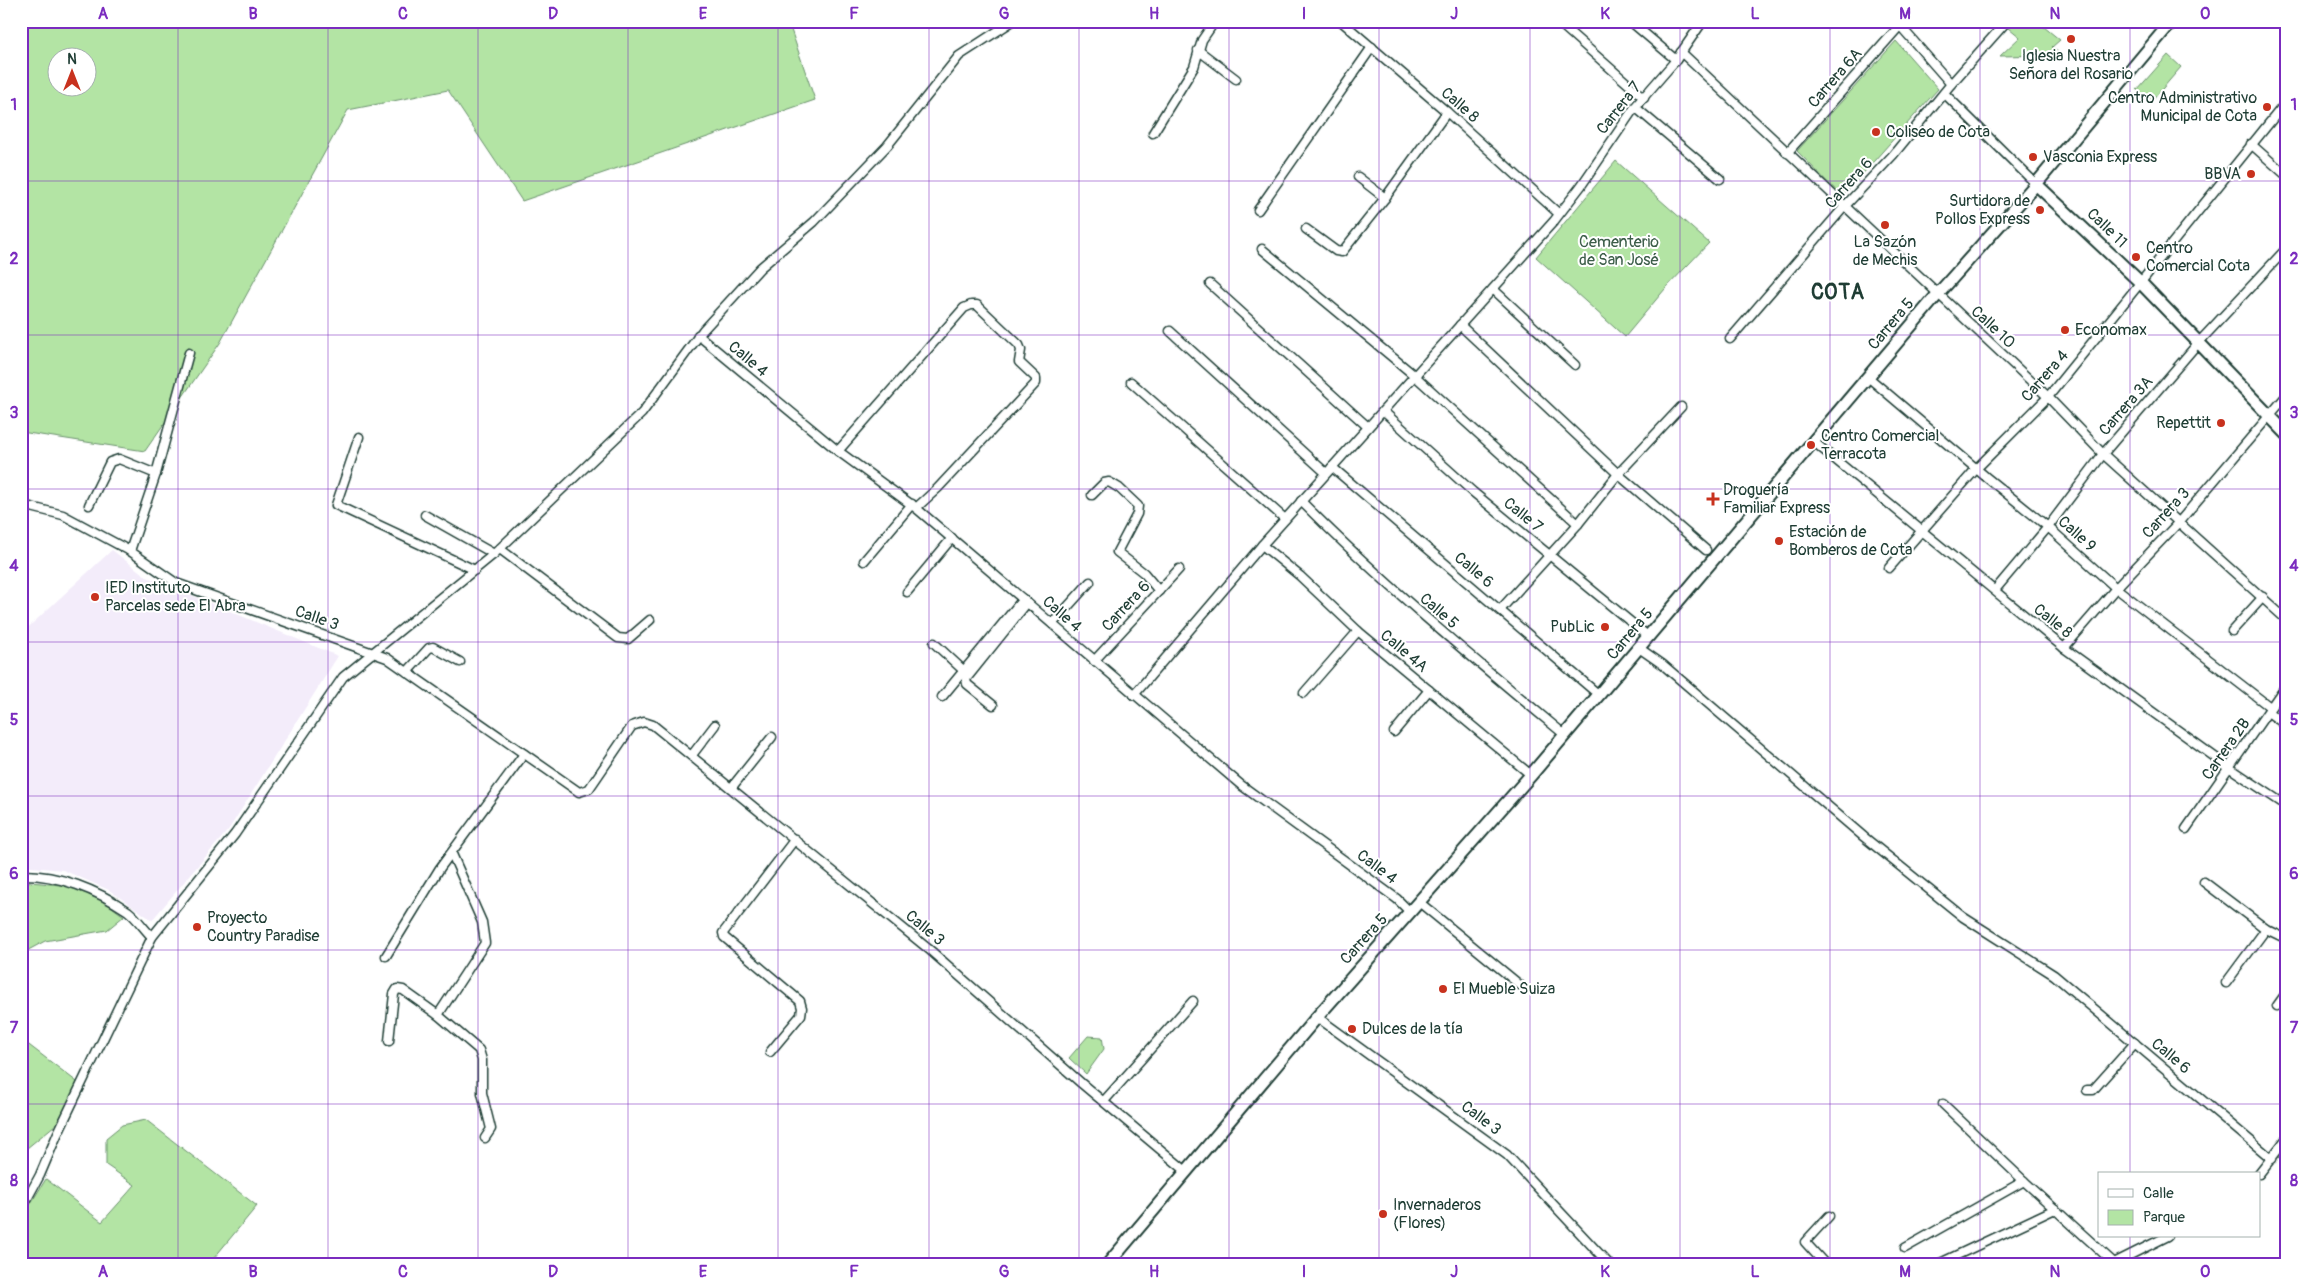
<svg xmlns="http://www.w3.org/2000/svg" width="2308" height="1285" viewBox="0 0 2308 1285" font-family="Pangolin,sans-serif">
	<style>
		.built { fill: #f3ecfa }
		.green { fill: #b3e4a4; stroke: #69906c; fill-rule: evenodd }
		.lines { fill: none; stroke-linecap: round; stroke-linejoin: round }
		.minor-casing { stroke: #1f3d34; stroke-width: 11 }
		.secondary-casing { stroke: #1f3d34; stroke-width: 15 }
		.minor { stroke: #fff; stroke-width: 8 }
		.secondary { stroke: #fff; stroke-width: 11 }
		.grid { fill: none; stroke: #7b2cbf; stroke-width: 1; stroke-opacity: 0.55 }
		.poi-dot { fill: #c8321e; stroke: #fff; stroke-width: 2 }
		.labels { text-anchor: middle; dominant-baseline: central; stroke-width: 4; stroke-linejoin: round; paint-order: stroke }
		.poi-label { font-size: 16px; fill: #1f3d34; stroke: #fff; text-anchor: start }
		.street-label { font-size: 16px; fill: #1f3d34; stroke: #fff }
		.park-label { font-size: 16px; fill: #3d5e4a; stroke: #fff }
		.district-label { font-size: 21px; font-weight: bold; letter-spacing: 1px; fill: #1f3d34; stroke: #fff }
		.neatline { fill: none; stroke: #7b2cbf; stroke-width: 2 }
		.grid-label { font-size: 16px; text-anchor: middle; font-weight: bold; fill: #7b2cbf }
	</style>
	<rect width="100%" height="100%" fill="#fff"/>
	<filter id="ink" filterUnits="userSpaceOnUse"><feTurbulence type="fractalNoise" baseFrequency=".02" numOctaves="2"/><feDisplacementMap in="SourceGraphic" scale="10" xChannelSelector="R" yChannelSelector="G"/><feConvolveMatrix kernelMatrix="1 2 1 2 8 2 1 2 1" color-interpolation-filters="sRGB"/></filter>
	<g filter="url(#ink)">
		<polygon class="built" points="112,550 147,577 338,656 229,829 152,920 109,890 63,870 21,866 21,634"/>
		<g class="green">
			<path d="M21,21H788L815,100L522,201L448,90L348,110L220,343L145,451L21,432ZM58,58H88V88H58Z"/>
			<polygon points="2016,21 2038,22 2060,40 2052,47 2061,55 2000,56 2020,37 2009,28"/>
			<polygon points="1896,41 1938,89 1842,197 1797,151"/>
			<polygon points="2168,55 2181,67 2151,102 2137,90"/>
			<polygon points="1616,161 1709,243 1665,289 1625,337 1536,257"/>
			<polygon points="21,881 70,886 94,894 124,916 107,930 45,941 21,954"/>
			<polygon points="1088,1036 1102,1037 1104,1049 1086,1074 1069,1058"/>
			<polygon points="21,1039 81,1085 55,1125 21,1153"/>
			<polygon points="146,1120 257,1206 209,1264 21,1264 21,1219 46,1179 102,1222 135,1185 106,1165 106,1138 122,1125"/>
		</g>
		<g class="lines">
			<g class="minor-casing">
				<g id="minor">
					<polyline points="1341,21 1447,112 1558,213"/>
					<polyline points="1557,21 1644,98"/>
					<polyline points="1630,21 1676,60"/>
					<polyline points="1896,21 1951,84"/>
					<polyline points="1198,50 1236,79"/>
					<polyline points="1681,52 2048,397 2103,454 2287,620"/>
					<polyline points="1944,93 2036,184"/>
					<polyline points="1635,107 1720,179"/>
					<polyline points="1153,133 1194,67 1202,40 1215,21"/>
					<polyline points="2251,144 2287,176"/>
					<polyline points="1787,153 1904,21"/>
					<polyline points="1358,177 1385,198"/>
					<polyline points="1258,210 1372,47"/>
					<polyline points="1306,229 1336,251 1342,252 1385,198 1447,112"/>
					<polyline points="1262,249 1415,376 1578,524"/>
					<polyline points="1210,284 1368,427"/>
					<polyline points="1493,289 1575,365"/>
					<polyline points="1460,325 1618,474 1706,550"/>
					<polyline points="1170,331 1326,473"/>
					<polyline points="698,335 838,451 916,508 1241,785 1397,899 1410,912"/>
					<polyline points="1730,339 1845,206 1893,155 1951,84 2007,21"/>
					<polyline points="1868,377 1986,477 2048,527 2116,588 2270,707"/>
					<polyline points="1131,382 1285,519"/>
					<polyline points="1383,411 1473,492 1649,637"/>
					<polyline points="359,437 336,505 475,570"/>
					<polyline points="1814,442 2064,648 2230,768 2287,806"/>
					<polyline points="838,451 964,308 971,305 977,305 1019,345 1021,350 1019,362 1036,378 1036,383 938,488 916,508"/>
					<polyline points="1332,467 1599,695"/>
					<polyline points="1092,495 1104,483 1109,482 1119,488 1138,506 1137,514 1117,552 1144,573 1159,591"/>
					<path d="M1301,501C1384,585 1475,660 1565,735"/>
					<polyline points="89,505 110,462 119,459 156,474"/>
					<polyline points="21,508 31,507 63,515 130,551 176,583 387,658 579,792 589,789 632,726 644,722 653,725 931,951 1081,1083 1186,1171"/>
					<polyline points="425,515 494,554"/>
					<polyline points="1262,545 1300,576 1358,631 1531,775"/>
					<polyline points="500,549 618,638 628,639 650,620"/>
					<polyline points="130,551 156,474 189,353"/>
					<polyline points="864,561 912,504"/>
					<polyline points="1889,568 1976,469 2048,397 2287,101"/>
					<polyline points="1995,590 2048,527 2103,454 2199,342 2287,248"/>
					<polyline points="907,592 952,538"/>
					<polyline points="1500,610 1578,524 1618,474 1681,407"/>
					<polyline points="1053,623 1090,582"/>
					<polyline points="2232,631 2263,597"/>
					<polyline points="934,643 963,670"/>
					<polyline points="1639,648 1662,664 1864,837 1963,917 2054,975 2272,1159"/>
					<polyline points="2064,648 2116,588 2179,522 2287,395"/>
					<polyline points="1094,661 1179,569"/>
					<polyline points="407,672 429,648 433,647 460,662"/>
					<polyline points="1304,693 1358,631"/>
					<polyline points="1134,695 1262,545 1554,221 1581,186 1635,107 1676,60 1703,21"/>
					<polyline points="942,697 1023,599"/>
					<polyline points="993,705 967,684 966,679 1027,603"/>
					<polyline points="2268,712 2287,726"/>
					<polyline points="1394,732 1429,690"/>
					<polyline points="692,755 715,725"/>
					<polyline points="732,787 772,737"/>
					<polyline points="2186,829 2287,684"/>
					<path d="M21,875C58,874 97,890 128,911C137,918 144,929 152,937"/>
					<polyline points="2204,882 2266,929 2287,939"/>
					<polyline points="1419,902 1520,985"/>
					<polyline points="386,956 440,868 524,754"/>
					<polyline points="2226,983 2266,929"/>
					<polyline points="2277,1006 2287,992"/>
					<polyline points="438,1015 485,943 482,922 452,854"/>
					<polyline points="1317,1017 1507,1155 1609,1264"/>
					<polyline points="389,1041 394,994 397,989 403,990 438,1015 479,1050 482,1060 482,1093 491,1129 485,1138"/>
					<polyline points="770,1052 801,1015 802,1008 800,1001 724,937 723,933 795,839"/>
					<polyline points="2087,1090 2093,1090 2135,1043"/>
					<polyline points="1104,1101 1193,1001"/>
					<polyline points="1943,1104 2024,1181 2114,1263"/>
					<polyline points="2259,1174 2287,1138"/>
					<polyline points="21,1210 40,1175 57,1135 152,937 235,834 343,677 494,554 642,413 703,330 760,268 814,222 887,146 959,56 1013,21"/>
					<polyline points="1905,1248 2024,1181"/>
					<polyline points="1825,1264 1805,1242 1829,1216"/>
					<polyline points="1938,1264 2055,1209"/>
					<polyline points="2112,1264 2168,1236"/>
				</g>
			</g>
			<g class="secondary-casing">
				<g id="secondary">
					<polyline points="2036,184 2139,281 2287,434"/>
					<polyline points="1108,1264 1317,1017 1531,775 1938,294 2036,184 2172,21"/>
				</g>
			</g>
			<use href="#minor" class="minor"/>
			<use href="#secondary" class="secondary"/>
		</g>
	</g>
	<path class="grid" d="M178,21V1264M328,21V1264M478,21V1264M628,21V1264M778,21V1264M929,21V1264M1079,21V1264M1229,21V1264M1379,21V1264M1530,21V1264M1680,21V1264M1830,21V1264M1980,21V1264M2130,21V1174M21,181H2287M21,335H2287M21,489H2287M21,642H2287M21,796H2287M21,950H2287M21,1104H2287M2130,1236V1264"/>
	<g class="poi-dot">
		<circle cx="2071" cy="39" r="5"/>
		<circle cx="2267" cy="107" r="5"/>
		<circle cx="1876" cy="132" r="5"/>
		<circle cx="2033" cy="157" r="5"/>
		<circle cx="2251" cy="174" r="5"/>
		<circle cx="2040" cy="210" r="5"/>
		<circle cx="1885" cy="225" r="5"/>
		<circle cx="2136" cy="257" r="5"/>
		<circle cx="2065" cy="330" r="5"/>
		<circle cx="2221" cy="423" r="5"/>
		<circle cx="1811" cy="445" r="5"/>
		<path d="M1710.5 491.5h5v5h5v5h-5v5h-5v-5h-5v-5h5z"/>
		<circle cx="1779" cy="541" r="5"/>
		<circle cx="95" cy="597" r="5"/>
		<circle cx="1605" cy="627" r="5"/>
		<circle cx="197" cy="927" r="5"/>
		<circle cx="1443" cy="989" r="5"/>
		<circle cx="1352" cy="1029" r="5"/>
		<circle cx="1383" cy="1214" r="5"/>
	</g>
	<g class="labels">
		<g class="poi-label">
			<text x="2071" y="56" text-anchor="middle">Iglesia Nuestra<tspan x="2071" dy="18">Señora del Rosario</tspan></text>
			<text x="2257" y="98" text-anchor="end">Centro Administrativo<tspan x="2257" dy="18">Municipal de Cota</tspan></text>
			<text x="1886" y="132">Coliseo de Cota</text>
			<text x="2043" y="157">Vasconia Express</text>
			<text x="2241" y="174" text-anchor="end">BBVA</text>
			<text x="2030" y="201" text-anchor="end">Surtidora de<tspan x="2030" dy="18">Pollos Express</tspan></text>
			<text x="1885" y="242" text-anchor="middle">La Sazón<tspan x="1885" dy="18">de Mechis</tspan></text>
			<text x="2146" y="248">Centro<tspan x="2146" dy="18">Comercial Cota</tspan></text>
			<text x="2075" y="330">Economax</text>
			<text x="2211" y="423" text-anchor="end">Repettit</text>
			<text x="1821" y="436">Centro Comercial<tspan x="1821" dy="18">Terracota</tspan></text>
			<text x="1723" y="490">Droguería<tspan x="1723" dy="18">Familiar Express</tspan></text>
			<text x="1789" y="532">Estación de<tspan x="1789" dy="18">Bomberos de Cota</tspan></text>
			<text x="105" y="588">IED Instituto<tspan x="105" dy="18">Parcelas sede El Abra</tspan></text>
			<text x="1595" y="627" text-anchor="end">PubLic</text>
			<text x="207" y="918">Proyecto<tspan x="207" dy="18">Country Paradise</tspan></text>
			<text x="1453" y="989">El Mueble Suiza</text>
			<text x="1362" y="1029">Dulces de la tía</text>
			<text x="1393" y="1205">Invernaderos<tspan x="1393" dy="18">(Flores)</tspan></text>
		</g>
		<g class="street-label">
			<text transform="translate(1835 78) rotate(-49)">Carrera 6A</text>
			<text transform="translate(1460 105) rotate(41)">Calle 8</text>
			<text transform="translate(1619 108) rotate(-52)">Carrera 7</text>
			<text transform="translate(1849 183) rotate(-48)">Carrera 6</text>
			<text transform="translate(2107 228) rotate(44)">Calle 11</text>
			<text transform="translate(1891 324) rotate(-50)">Carrera 5</text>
			<text transform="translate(1993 327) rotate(43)">Calle 10</text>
			<text transform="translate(748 359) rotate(40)">Calle 4</text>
			<text transform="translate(2045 376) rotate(-49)">Carrera 4</text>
			<text transform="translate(2126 406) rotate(-49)">Carrera 3A</text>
			<text transform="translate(2166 513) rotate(-48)">Carrera 3</text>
			<text transform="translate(1523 515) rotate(39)">Calle 7</text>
			<text transform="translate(2077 534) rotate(42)">Calle 9</text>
			<text transform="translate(1474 570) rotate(40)">Calle 6</text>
			<text transform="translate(1126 606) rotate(-47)">Carrera 6</text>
			<text transform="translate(1439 611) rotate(41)">Calle 5</text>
			<text transform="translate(1062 614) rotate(41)">Calle 4</text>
			<text transform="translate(317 618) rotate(19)">Calle 3</text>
			<text transform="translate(2053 621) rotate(39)">Calle 8</text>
			<text transform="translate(1630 634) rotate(-50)">Carrera 5</text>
			<text transform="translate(1404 651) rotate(40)">Calle 4A</text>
			<text transform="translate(2226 749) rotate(-55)">Carrera 2B</text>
			<text transform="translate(1377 867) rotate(37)">Calle 4</text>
			<text transform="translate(925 928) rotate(40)">Calle 3</text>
			<text transform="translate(1364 939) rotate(-48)">Carrera 5</text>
			<text transform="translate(2171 1056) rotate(40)">Calle 6</text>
			<text transform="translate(1481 1118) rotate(37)">Calle 3</text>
		</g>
		<g class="park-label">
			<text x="1619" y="242">Cementerio<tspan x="1619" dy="18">de San José</tspan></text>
		</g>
		<g class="district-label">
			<text x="1838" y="292">COTA</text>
		</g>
	</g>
	<rect width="2308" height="1285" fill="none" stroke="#fff" stroke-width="55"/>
	<rect x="2098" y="1172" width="162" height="65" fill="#ffffff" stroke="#a5b1ae"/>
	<rect x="2108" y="1189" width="25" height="8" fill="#ffffff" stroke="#a5b1ae"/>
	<text x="2143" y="1198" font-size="15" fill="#1f3d34">Calle</text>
	<rect x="2108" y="1210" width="25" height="15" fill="#b3e4a4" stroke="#a5b1ae"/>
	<text x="2143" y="1222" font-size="15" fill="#1f3d34">Parque</text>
	<g transform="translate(72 72)"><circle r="24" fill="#ffffff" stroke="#a5b1ae"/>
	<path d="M0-4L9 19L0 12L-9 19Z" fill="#c8321e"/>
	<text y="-8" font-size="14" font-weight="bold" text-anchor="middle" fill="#1f3d34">N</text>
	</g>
	<rect x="28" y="28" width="2252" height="1230" class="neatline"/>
	<g class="grid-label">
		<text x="103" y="19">A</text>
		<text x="253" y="19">B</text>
		<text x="403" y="19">C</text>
		<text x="553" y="19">D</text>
		<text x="703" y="19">E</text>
		<text x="854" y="19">F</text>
		<text x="1004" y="19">G</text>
		<text x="1154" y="19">H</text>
		<text x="1304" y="19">I</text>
		<text x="1454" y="19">J</text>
		<text x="1605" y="19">K</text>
		<text x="1755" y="19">L</text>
		<text x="1905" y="19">M</text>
		<text x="2055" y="19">N</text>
		<text x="2205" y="19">O</text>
		<text x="14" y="110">1</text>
		<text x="2294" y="110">1</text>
		<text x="14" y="264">2</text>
		<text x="2294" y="264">2</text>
		<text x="14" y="418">3</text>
		<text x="2294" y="418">3</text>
		<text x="14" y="571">4</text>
		<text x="2294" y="571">4</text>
		<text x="14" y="725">5</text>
		<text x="2294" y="725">5</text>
		<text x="14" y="879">6</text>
		<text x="2294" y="879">6</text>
		<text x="14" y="1033">7</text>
		<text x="2294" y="1033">7</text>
		<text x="14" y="1186">8</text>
		<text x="2294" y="1186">8</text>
		<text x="103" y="1277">A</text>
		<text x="253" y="1277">B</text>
		<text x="403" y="1277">C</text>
		<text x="553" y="1277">D</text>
		<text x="703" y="1277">E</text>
		<text x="854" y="1277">F</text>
		<text x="1004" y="1277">G</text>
		<text x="1154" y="1277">H</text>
		<text x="1304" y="1277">I</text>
		<text x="1454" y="1277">J</text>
		<text x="1605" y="1277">K</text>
		<text x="1755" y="1277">L</text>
		<text x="1905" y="1277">M</text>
		<text x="2055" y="1277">N</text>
		<text x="2205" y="1277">O</text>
	</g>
</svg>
